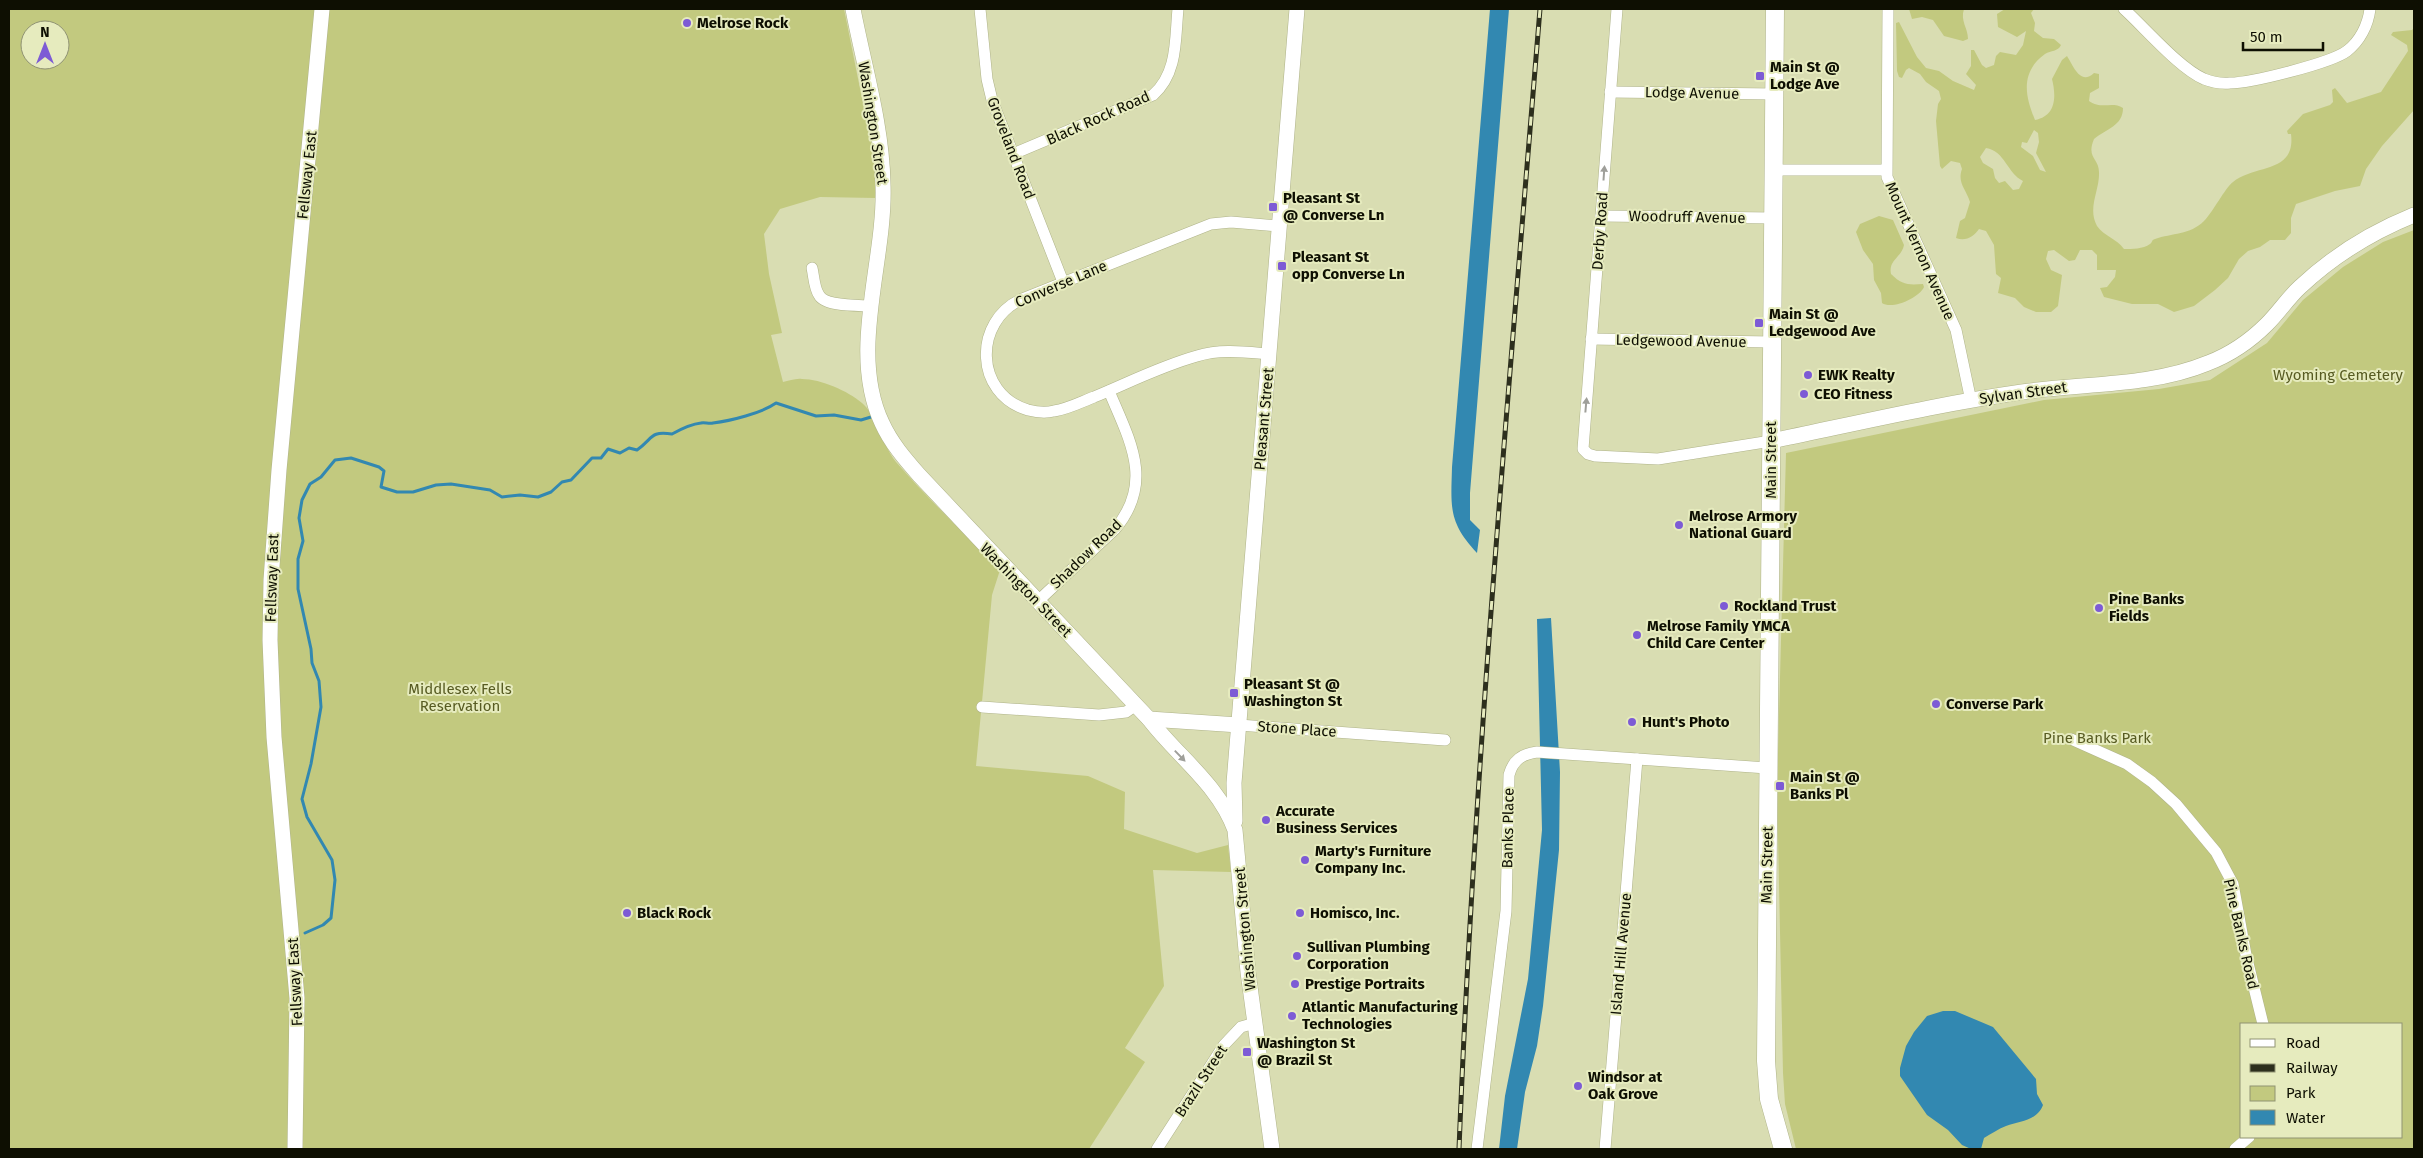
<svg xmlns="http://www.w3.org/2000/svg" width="2423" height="1158" viewBox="0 0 2423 1158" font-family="'Fira Sans',sans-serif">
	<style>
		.green { fill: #c2c97f; fill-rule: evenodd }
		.water { fill: #3288b1 }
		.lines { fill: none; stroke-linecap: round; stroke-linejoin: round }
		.stream { stroke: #3288b1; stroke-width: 3 }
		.street-casing { stroke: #afb389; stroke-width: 12 }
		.secondary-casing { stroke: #afb389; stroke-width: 16 }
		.primary-casing { stroke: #afb389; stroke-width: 19 }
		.street { stroke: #fff; stroke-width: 11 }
		.secondary { stroke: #fff; stroke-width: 15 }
		.primary { stroke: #fff; stroke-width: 18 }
		.rail-casing { stroke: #2d2f1d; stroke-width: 5 }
		.rail { stroke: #e6ebbe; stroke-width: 3; stroke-dasharray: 9; stroke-linecap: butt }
		.oneway { fill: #9f9f9a }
		.poi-dot { fill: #7d5bd5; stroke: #e6ebbe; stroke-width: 2 }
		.labels { text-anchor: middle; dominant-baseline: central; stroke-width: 4; stroke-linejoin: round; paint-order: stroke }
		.poi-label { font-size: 15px; font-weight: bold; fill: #0e0f02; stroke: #e6ebbe; text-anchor: start }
		.street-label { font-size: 15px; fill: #0e0f02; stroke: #e6ebbe }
		.park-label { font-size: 15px; fill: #575b22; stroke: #e6ebbe }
	</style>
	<rect width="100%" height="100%" fill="#d9ddb2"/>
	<g class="green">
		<path d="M9,9H844L874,158L876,198L820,197L780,209L764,234L769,274L782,333L771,335L783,382C789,381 796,378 802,379C821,379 848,391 862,403C875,413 883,446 896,462C929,500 965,534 1000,570L992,595L976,766L1088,776L1125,792L1124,829L1197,853L1228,845L1231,872L1153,870L1164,986L1125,1048L1145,1062L1089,1149H9ZM30,30H60V60H30Z"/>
		<path d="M1909,9H1964C1960,21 1968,28 1968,39L1963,41L1944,36L1933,20L1922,17L1912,19Z"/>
		<path d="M2005,9H2034L2031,13L2035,23L2034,31L2043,38L2054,39L2061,45C2058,52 2051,50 2045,54C2020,72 2025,96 2035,120C2057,116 2056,95 2052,79L2062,60L2067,56C2073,65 2080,86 2094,73L2099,74V88L2090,93L2089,101C2102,110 2112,101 2123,108C2123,126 2106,129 2094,139C2086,158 2099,158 2099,172C2100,190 2087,208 2097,226C2104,236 2117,239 2124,249C2132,249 2143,249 2150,244C2153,242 2151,240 2155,239C2172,233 2190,235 2204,221C2213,212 2225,188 2233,182C2255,164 2296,174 2291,134H2288L2287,131L2303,114L2330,105L2333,102L2332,90L2335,88L2347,103L2381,92L2408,51L2407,45L2391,35L2393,32L2412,30L2414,28V110L2382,146L2366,169L2360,186L2335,191L2296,204L2291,218V233L2285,240H2270L2260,247L2248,251L2239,259L2228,278L2215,290L2194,306L2174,312L2158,304H2132L2104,297L2100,288L2107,287L2115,277L2116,270H2097V255L2092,250H2080L2075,260L2069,261L2054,250L2048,251L2046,259L2051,270L2062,275L2058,306L2051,312H2036L2024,307L2015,298L1998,293L2001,278L1996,274L1994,245L1986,231L1979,229C1974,236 1966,242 1956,238L1960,221L1965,218L1970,202C1966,189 1957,183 1962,169L1960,163L1951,161L1942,169L1940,166L1936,121L1938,104L1941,99L1939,91L1926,82L1920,74L1909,68L1906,70L1902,78L1899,77L1897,71L1896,23L1899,22L1917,57L1926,68L1939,71L1953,81L1974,90L1976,85L1966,74L1971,66V50H1974L1982,65L1986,68L1994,65L1996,56L2000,52L2016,55L2023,45L2026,31L2017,37L1998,27L1997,14ZM2034,130L2038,133L2039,142L2036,153L2046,172L2040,170L2033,156L2021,147L2022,142L2027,143ZM1986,148C2005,151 2007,173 2023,181L2019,189L2013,190L2005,181L1999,183L1995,178L1993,169L1983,163L1980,157Z"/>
		<path d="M1879,216L1893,220L1904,245C1902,257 1888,260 1891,274C1902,285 1908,285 1923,284L1924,287C1919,298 1892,310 1882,303L1881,293L1874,280L1873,264L1863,250L1856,232L1860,224Z"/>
		<path d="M2414,230V1149H1796L1785,1104L1783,1073L1777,790L1786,453L2044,400L2159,389L2210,380L2267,343L2303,300L2343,267L2383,242ZM2242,1024H2402V1137H2242Z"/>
	</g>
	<g class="water">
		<path d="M1490,9H1509L1470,493V520L1480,530L1477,553C1448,522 1451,507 1452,467Z"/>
		<polygon points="1551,618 1560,772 1559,850 1543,1006 1537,1046 1525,1092 1517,1149 1499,1149 1505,1096 1528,979 1542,830 1537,619"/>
		<path d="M1943,1011H1955L1993,1027L2036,1079L2037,1094L2043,1105C2037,1121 2020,1121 2006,1126C1998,1129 1991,1134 1984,1138L1981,1149H1971L1962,1145L1948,1130L1927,1115L1900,1076V1068L1906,1046L1914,1032L1927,1016Z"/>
	</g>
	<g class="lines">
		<path class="stream" d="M305,933L323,925L331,918L335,880L332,860L307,817L302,799L311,764L321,707L319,681L312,663L311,649L298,589V559L303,541L299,518L302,500L310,484L321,477L335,460L351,458L379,467L384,471L381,487L397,492H413L436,485L451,484L490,490L502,497L520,495L538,497L551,492L562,482L571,480L592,458H601L608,449L620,453L629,448L637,450C654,438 649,431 672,434C681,429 691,424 701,423C704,422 709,424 713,423C730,421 762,413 776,403L816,416L834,415L861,420L871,417"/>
		<g class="street-casing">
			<g id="street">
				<polyline points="980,9 987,79 992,100 1063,282"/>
				<polyline points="1617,9 1583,449 1588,454 1595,456 1658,459 1771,441"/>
				<polyline points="1888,9 1887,177 1956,330 1971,401"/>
				<path d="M2124,9C2145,28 2179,68 2204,79C2212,82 2221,84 2230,83C2251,83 2331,63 2347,51C2360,41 2368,25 2370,9"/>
				<polyline points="1610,92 1774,94"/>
				<path d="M1013,154L1153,95C1178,73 1175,39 1178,9"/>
				<polyline points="1773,170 1886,170"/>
				<polyline points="1601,216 1773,218"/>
				<path d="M812,268C814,276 814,288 819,295C825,307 860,305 872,306"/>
				<polyline points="1591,339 1771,342"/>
				<path d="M1269,354C1244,352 1220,349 1197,356C1161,366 1128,383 1094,397C1081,402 1068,409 1054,411C1046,413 1036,412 1028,410C974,394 973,321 1022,299L1211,224L1231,222L1279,226"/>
				<path d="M1038,601L1115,529C1155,482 1129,439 1109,391"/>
				<polyline points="982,707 1099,715 1126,712 1136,705"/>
				<polyline points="1239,725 1445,740"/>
				<polyline points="2071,739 2127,764 2152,782 2176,804 2216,852 2233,884 2246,955 2263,1024"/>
				<polyline points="1157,1149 1224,1045 1241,1027 1255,1023"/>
				<path d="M1477,1149L1506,911L1509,775C1513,760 1522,754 1537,752L1767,768"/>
				<polyline points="1605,1149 1637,759"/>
				<polyline points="2235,1149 2249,1137"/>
			</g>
		</g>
		<g class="secondary-casing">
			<g id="secondary">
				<path d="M853,9C864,66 882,125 883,184C886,261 848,351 882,423C891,443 905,459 919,475L1149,719C1177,756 1219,785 1235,830L1248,972L1272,1149"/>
				<path d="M1771,441C1854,424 1938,404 2022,392C2083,383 2150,387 2208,363C2229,355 2251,340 2267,324C2279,312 2288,298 2300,287C2333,256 2372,232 2414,215"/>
				<polyline points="1149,719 1239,725"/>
				<polyline points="1235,821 1234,783 1297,9"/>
				<polyline points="295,1149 297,998 274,737 270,640 271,580 279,470 322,9"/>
			</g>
		</g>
		<g class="primary-casing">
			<polyline id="primary" points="1775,9 1766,1061 1769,1099 1783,1149"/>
		</g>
		<use href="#street" class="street"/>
		<use href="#secondary" class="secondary"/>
		<use href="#primary" class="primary"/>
		<g class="rail-casing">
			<path id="rail" d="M1459,1149C1474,768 1509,389 1540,9"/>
		</g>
		<use href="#rail" class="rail"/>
	</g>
	<defs><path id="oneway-solid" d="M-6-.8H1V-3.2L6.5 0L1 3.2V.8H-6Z" transform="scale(1.25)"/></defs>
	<g class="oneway">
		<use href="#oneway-solid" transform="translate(1604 173) rotate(-86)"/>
		<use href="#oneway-solid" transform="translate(1586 405) rotate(-85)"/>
		<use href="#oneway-solid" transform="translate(1180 756) rotate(46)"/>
	</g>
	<g class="poi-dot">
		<circle cx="687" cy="23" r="5"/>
		<rect x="1755" y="71" width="10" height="10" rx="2.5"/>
		<rect x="1268" y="202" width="10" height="10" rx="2.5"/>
		<rect x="1277" y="261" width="10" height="10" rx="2.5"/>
		<rect x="1754" y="318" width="10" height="10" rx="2.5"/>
		<circle cx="1808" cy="375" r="5"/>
		<circle cx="1804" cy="394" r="5"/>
		<circle cx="1679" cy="525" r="5"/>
		<circle cx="1724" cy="606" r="5"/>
		<circle cx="2099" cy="608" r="5"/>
		<circle cx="1637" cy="635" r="5"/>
		<rect x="1229" y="688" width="10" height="10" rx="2.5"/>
		<circle cx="1936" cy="704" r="5"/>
		<circle cx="1632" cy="722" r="5"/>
		<rect x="1775" y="781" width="10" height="10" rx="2.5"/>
		<circle cx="1266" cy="820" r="5"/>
		<circle cx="1305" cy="860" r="5"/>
		<circle cx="627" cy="913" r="5"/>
		<circle cx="1300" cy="913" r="5"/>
		<circle cx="1297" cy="956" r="5"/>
		<circle cx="1295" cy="984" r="5"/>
		<circle cx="1292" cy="1016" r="5"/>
		<rect x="1242" y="1047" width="10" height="10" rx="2.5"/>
		<circle cx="1578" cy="1086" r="5"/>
	</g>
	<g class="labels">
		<g class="poi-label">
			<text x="697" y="23">Melrose Rock</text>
			<text x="1770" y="67">Main St @<tspan x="1770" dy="17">Lodge Ave</tspan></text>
			<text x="1283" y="198">Pleasant St<tspan x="1283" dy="17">@ Converse Ln</tspan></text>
			<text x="1292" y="257">Pleasant St<tspan x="1292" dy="17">opp Converse Ln</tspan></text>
			<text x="1769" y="314">Main St @<tspan x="1769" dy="17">Ledgewood Ave</tspan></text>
			<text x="1818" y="375">EWK Realty</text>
			<text x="1814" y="394">CEO Fitness</text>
			<text x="1689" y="516">Melrose Armory<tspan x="1689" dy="17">National Guard</tspan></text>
			<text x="2109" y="599">Pine Banks<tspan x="2109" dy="17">Fields</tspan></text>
			<text x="1734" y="606">Rockland Trust</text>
			<text x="1647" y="626">Melrose Family YMCA<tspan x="1647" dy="17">Child Care Center</tspan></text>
			<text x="1244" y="684">Pleasant St @<tspan x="1244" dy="17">Washington St</tspan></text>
			<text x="1946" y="704">Converse Park</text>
			<text x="1642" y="722">Hunt's Photo</text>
			<text x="1790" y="777">Main St @<tspan x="1790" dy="17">Banks Pl</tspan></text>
			<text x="1276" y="811">Accurate<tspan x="1276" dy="17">Business Services</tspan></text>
			<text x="1315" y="851">Marty's Furniture<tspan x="1315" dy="17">Company Inc.</tspan></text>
			<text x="637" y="913">Black Rock</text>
			<text x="1310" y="913">Homisco, Inc.</text>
			<text x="1307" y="947">Sullivan Plumbing<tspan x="1307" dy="17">Corporation</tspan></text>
			<text x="1305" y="984">Prestige Portraits</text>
			<text x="1302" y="1007">Atlantic Manufacturing<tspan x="1302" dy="17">Technologies</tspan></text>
			<text x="1257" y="1043">Washington St<tspan x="1257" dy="17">@ Brazil St</tspan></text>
			<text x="1588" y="1077">Windsor at<tspan x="1588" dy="17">Oak Grove</tspan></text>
		</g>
		<g class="street-label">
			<text transform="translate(1692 93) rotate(1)">Lodge Avenue</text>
			<text transform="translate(1098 118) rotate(-24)">Black Rock Road</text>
			<text transform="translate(873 123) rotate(81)">Washington Street</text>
			<text transform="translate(1011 148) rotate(69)">Groveland Road</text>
			<text transform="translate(307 175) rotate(-84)">Fellsway East</text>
			<text transform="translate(1687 217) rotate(1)">Woodruff Avenue</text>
			<text transform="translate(1600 231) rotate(-86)">Derby Road</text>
			<text transform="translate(1920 251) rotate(66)">Mount Vernon Avenue</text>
			<text transform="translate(1061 284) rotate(-23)">Converse Lane</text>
			<text transform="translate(1681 341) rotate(1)">Ledgewood Avenue</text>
			<text transform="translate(2023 393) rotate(-8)">Sylvan Street</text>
			<text transform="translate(1264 419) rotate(-85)">Pleasant Street</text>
			<text transform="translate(1771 460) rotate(-90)">Main Street</text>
			<text transform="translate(1086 554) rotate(-44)">Shadow Road</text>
			<text transform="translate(272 578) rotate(-88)">Fellsway East</text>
			<text transform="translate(1026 590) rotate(46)">Washington Street</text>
			<text transform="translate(1297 729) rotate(4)">Stone Place</text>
			<text transform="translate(1508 828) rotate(-89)">Banks Place</text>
			<text transform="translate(1767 865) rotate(-89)">Main Street</text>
			<text transform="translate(1245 929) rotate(-95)">Washington Street</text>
			<text transform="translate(2241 934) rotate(77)">Pine Banks Road</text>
			<text transform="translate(1621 954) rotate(-85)">Island Hill Avenue</text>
			<text transform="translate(295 982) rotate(-93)">Fellsway East</text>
			<text transform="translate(1201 1081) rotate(-57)">Brazil Street</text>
		</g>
		<g class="park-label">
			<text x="2338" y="375">Wyoming Cemetery</text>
			<text x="460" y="689">Middlesex Fells<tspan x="460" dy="17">Reservation</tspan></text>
			<text x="2097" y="738">Pine Banks Park</text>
		</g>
	</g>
	<rect width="2423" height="1158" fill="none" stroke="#0e0f02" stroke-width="20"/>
	<rect x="2240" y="1023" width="162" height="115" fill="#e6ebbe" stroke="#909373"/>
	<rect x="2250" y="1039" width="25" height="8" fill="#ffffff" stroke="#909373"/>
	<text x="2286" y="1048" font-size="15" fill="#0e0f02">Road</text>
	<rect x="2250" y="1064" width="25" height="8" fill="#2d2f1d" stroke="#909373"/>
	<text x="2286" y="1073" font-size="15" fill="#0e0f02">Railway</text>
	<rect x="2250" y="1086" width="25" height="15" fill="#c2c97f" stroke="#909373"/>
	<text x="2286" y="1098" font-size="15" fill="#0e0f02">Park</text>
	<rect x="2250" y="1110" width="25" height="15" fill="#3288b1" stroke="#909373"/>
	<text x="2286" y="1123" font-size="15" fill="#0e0f02">Water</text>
	<g transform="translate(45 45)"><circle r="24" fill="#e6ebbe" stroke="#909373"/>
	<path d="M0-4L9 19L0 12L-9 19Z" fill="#7d5bd5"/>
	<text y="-8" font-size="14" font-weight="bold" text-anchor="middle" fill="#0e0f02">N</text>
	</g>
	<path d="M2243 42v8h80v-8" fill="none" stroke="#0e0f02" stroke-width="2.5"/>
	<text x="2250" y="42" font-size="15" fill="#0e0f02" stroke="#e6ebbe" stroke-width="4" paint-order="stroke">50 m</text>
</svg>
